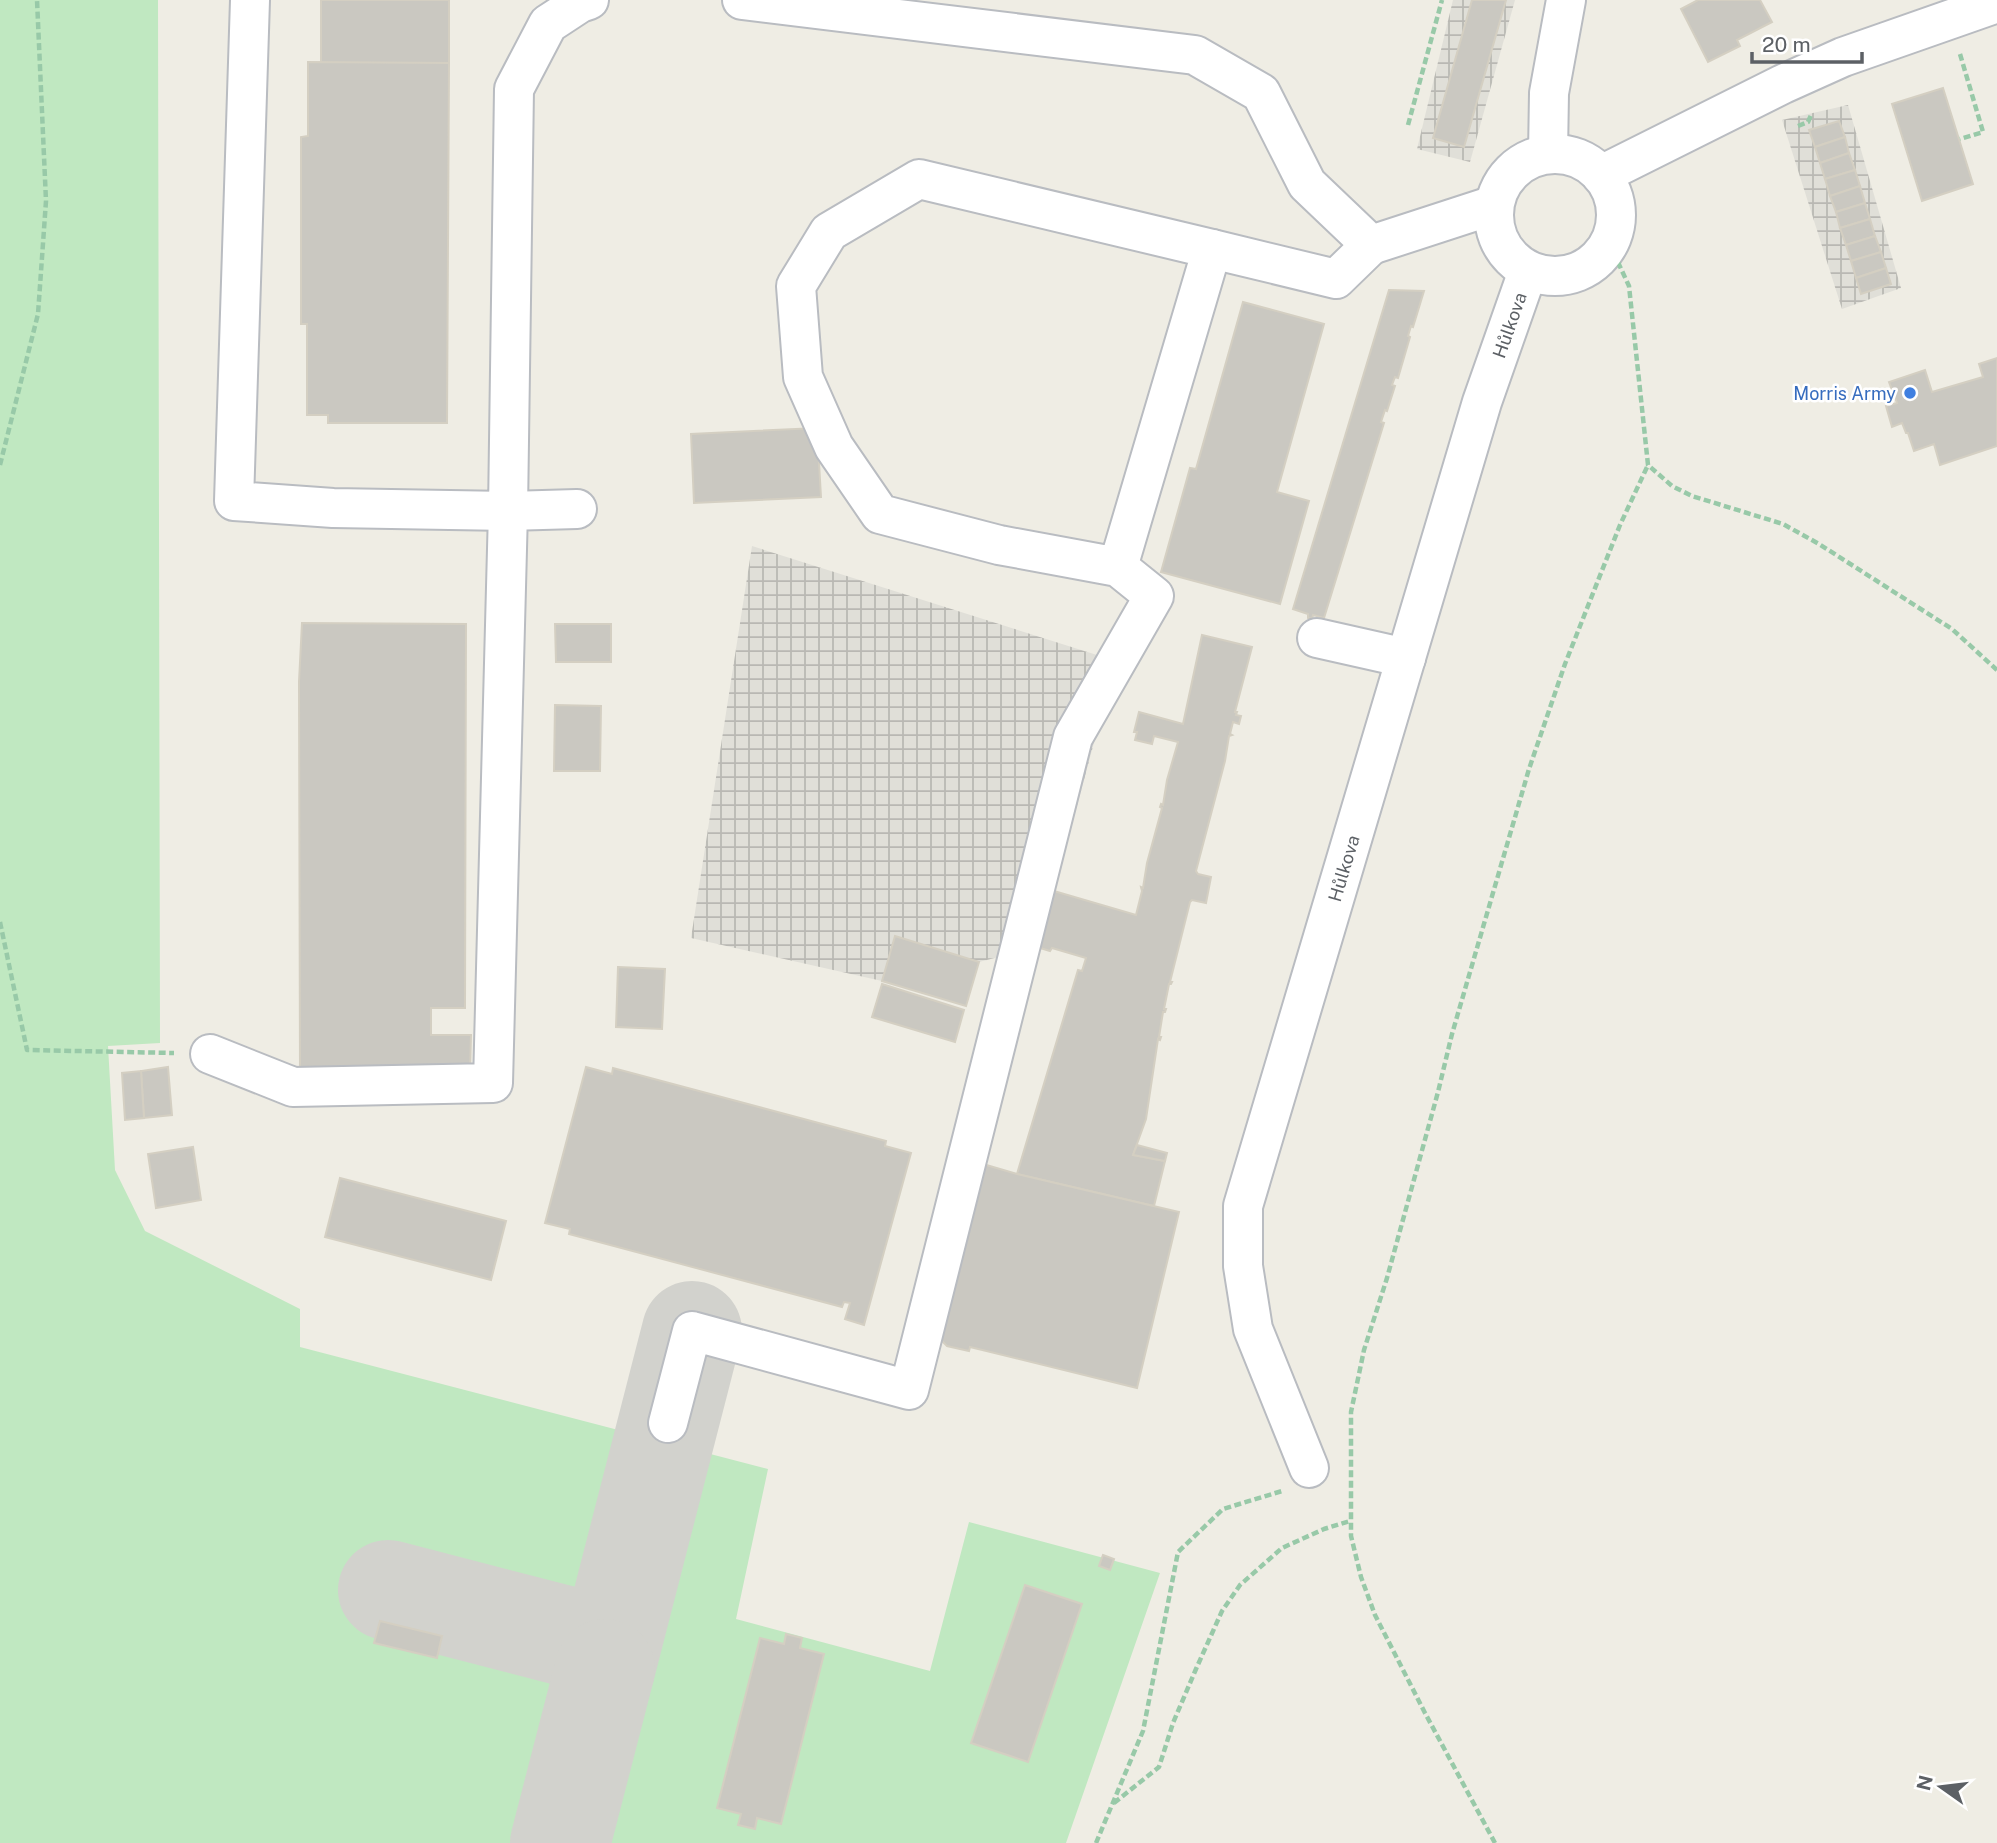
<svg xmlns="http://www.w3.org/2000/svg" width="1997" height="1843" viewBox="0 0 1997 1843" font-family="'Public Sans',sans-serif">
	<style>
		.industrial { fill: url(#industrial-grid) }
		.grass { fill: #c0e8c1; fill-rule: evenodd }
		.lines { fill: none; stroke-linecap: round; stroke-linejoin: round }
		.taxiway { stroke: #d2d2cd; stroke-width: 100 }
		.building { fill: #cac8c1; stroke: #d4cfc2; stroke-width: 2 }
		.minor-casing { stroke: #b9bcc1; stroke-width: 42 }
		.path { stroke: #98c9a8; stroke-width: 4.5; stroke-dasharray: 7 3.5; stroke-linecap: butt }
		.minor { stroke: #fff; stroke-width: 38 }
		.shop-dot { fill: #3f7fe0; stroke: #fff; stroke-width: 2.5 }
		.labels { text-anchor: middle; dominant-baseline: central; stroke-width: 5; stroke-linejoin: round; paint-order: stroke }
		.street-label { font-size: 18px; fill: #5c6065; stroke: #fff }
		.shop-label { font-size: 18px; fill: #366cbe; stroke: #fff; text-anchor: end }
	</style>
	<defs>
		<pattern id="industrial-grid" width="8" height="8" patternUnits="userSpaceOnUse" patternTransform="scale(1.75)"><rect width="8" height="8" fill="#e0dfd8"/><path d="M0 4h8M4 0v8" fill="none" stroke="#b9b8b3"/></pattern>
	</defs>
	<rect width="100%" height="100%" fill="#efede4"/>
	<g class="industrial">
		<polygon points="1453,0 1515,0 1470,162 1417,149"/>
		<polygon points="1848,105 1901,288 1842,309 1782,120"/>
		<polygon points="752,546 1116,661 1054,891 1037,947 979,962 895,937 882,981 691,938"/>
	</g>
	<path class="grass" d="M0,0H158L160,1043L108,1046L115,1170L145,1231L300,1309V1347L768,1469L736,1619L930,1671L969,1522L1160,1573L1066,1843H0ZM380,1621L441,1636H442L375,1642Z"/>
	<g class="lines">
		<g class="taxiway">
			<path d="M388,1590L585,1641C597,1648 603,1656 605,1669L692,1331"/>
			<polyline points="560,1843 605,1669"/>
		</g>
	</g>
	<g class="building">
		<rect x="321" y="0" width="128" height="63"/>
		<polygon points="1472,0 1506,0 1464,147 1433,138"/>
		<polygon points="1698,0 1760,0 1772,22 1737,40 1740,46 1708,62 1681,9"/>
		<polygon points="308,62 449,63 447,423 328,423 328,415 307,415 307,324 301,324 301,137 308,136"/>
		<polygon points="1943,88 1973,184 1922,201 1892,104"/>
		<polygon points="1839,121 1845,137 1815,147 1809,130"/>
		<polygon points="1845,137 1849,153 1820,163 1815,147"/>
		<polygon points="1849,153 1855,170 1825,179 1820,163"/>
		<polygon points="1855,170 1860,186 1830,196 1825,179"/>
		<polygon points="1860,186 1865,203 1836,212 1830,196"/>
		<polygon points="1865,203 1870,219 1840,228 1836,212"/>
		<polygon points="1870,219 1875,236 1846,245 1840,228"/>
		<polygon points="1875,236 1881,252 1851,261 1846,245"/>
		<polygon points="1881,252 1886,268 1856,278 1851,261"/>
		<polygon points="1886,268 1891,284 1861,294 1856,278"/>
		<polygon points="1389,290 1424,291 1413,327 1411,326 1408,336 1410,337 1398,378 1395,377 1392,385 1395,386 1387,411 1385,410 1381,422 1384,423 1324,618 1313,615 1312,619 1308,618 1308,614 1293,609"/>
		<polygon points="1243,302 1324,324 1277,492 1309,501 1280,604 1161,572 1190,468 1196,469"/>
		<polygon points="1997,358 1997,446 1940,465 1934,444 1914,451 1908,433 1906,433 1902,423 1892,427 1886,406 1897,403 1889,382 1925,370 1932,392 1983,377 1979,364"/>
		<polygon points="817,428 821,497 694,503 691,434"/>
		<polygon points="302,623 466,624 465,1008 431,1008 431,1035 471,1035 470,1072 300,1072 299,682"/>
		<polygon points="555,624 611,624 611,662 556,662"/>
		<polygon points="1202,635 1252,647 1235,712 1237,712 1236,715 1241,716 1239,724 1233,722 1230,734 1232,735 1229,736 1225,761 1196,871 1198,874 1211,877 1206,903 1192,900 1190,902 1170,982 1172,982 1171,984 1169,984 1164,1009 1166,1009 1165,1012 1163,1012 1159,1037 1161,1037 1160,1040 1158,1039 1146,1119 1133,1155 1165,1161 1154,1206 1017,1174 1078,970 1082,971 1086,958 1052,948 1050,951 1037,947 1054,891 1136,915 1142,891 1141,887 1143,888 1147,863 1162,808 1160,807 1161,804 1163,805 1167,780 1178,742 1154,736 1152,744 1135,740 1137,732 1134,732 1139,712 1183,724"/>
		<polygon points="555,705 601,706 600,771 554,771"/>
		<polygon points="895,936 979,962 966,1006 882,981"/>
		<polygon points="618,967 665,969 662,1029 616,1027"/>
		<polygon points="882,984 964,1010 955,1042 872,1017"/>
		<polygon points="168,1067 172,1115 144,1118 141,1071"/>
		<polygon points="586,1067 612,1074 613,1068 886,1141 885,1146 911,1153 864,1325 845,1319 850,1303 844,1302 842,1307 569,1234 570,1229 545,1223"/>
		<polygon points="141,1071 144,1118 125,1120 122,1073"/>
		<polygon points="1137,1145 1167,1153 1165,1161 1133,1155"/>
		<polygon points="193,1147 201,1200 156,1208 148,1154"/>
		<polygon points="983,1164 1017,1174 1179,1212 1137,1388 970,1347 969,1351 947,1346 941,1340"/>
		<polygon points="340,1178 506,1221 491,1280 325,1237"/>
		<polygon points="1103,1555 1114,1559 1110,1570 1099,1566"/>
		<polygon points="1025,1585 1082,1604 1028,1762 971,1743"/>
		<polygon points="380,1621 442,1636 437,1658 374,1643"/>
		<polygon points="786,1634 802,1638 800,1648 824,1654 781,1824 757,1818 755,1829 738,1825 741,1814 717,1808 760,1638 784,1644"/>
	</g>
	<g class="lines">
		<g class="minor-casing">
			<g id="minor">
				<polyline points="250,0 234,501 333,508 508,511 514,89 548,24 580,3 589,0"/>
				<polyline points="742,0 1195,55 1261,93 1307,184 1371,245 1494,205"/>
				<polyline points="1548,154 1549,93 1566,0"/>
				<circle cx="1555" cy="215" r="61"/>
				<polyline points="1601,175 1783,84 1843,57 1997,3"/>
				<polyline points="1212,249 1336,279 1371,245"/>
				<polyline points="1317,638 1406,658"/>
				<polyline points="210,1054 293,1087 493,1083 508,511 577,509"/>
				<polyline points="668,1423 692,1331 909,1390 1073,737 1154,596 1118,567 1212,249 919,179 829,232 796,286 803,377 834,447 880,514 999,545 1118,567"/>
				<path id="s1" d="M1309,1468L1253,1329L1243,1266V1206L1482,402L1528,271"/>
			</g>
		</g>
		<g class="path">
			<polyline points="1960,54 1983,132 1960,139"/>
			<polyline points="1408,125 1442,0"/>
			<polyline points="1798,126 1808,122 1811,115"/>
			<polyline points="1609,243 1629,286 1648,465 1672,486 1692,496 1783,524 1819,544 1952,629 1997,670"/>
			<polyline points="0,465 38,314 46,201 37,0"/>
			<polyline points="0,922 27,1050 174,1053"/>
			<polyline points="1114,1803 1159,1767 1173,1723 1196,1669 1222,1611 1240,1585 1282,1548 1324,1529 1350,1521"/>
			<polyline points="1096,1843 1143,1731 1178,1552 1223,1509 1282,1491"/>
			<polyline points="1495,1843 1425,1713 1375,1615 1361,1577 1351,1536 1351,1412 1364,1350 1387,1278 1438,1092 1452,1034 1529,769 1565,664 1620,525 1648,465"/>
		</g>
		<use href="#minor" class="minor"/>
	</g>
	<circle class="shop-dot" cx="1910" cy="393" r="7"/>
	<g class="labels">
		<g class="street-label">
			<text stroke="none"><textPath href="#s1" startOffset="1194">Hůlkova</textPath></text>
			<text stroke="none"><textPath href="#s1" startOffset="626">Hůlkova</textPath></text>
		</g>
		<g class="shop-label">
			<text x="1896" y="393">Morris Army</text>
		</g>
	</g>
	<g transform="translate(1941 1787) rotate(284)" stroke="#ffffff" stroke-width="5" paint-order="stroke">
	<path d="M0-5L12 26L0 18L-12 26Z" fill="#5c6065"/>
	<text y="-10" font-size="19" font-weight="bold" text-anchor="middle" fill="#5c6065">N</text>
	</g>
	<path d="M1752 52v10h110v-10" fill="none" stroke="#5c6065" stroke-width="3.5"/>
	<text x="1762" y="52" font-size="21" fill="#5c6065" stroke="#ffffff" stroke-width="5" paint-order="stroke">20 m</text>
</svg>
